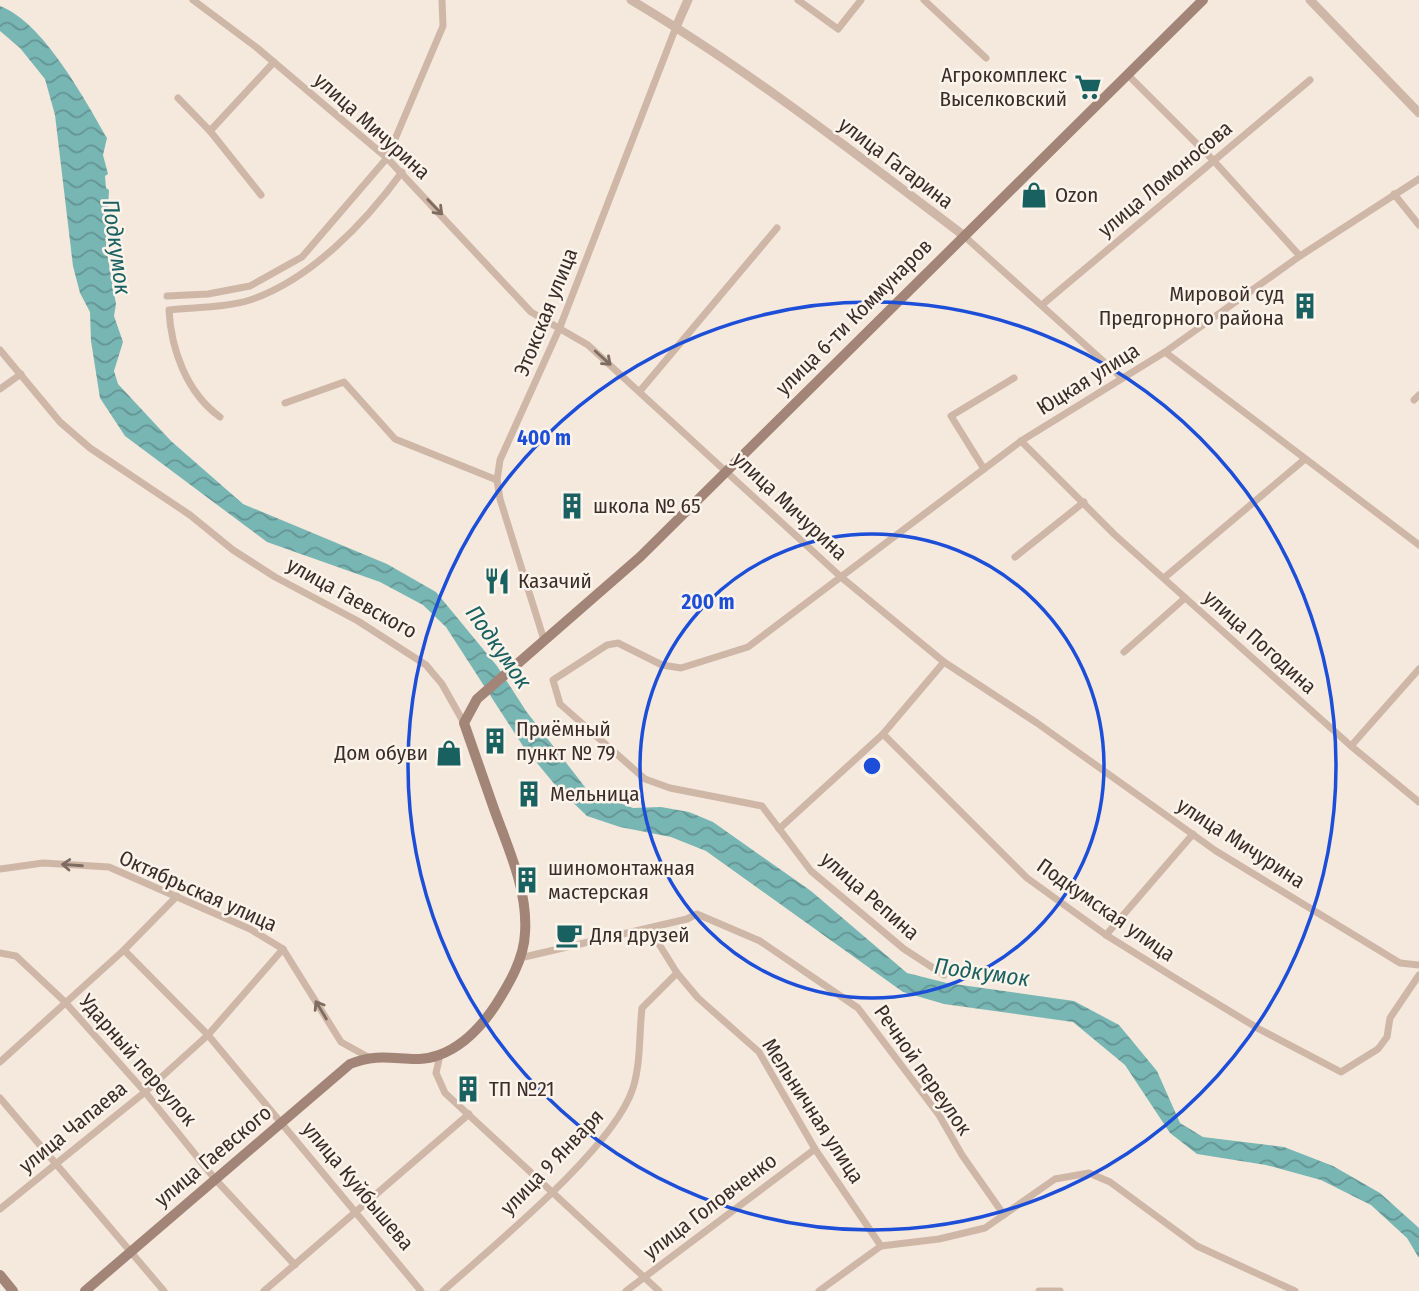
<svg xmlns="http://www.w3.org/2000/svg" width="1419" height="1291" viewBox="0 0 1419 1291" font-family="'Fira Sans Condensed',sans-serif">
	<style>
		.water { fill: url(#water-waves) }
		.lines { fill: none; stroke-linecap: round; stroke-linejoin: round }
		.minor { stroke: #cfb7a7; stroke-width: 7 }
		.tertiary { stroke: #cfb7a7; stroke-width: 9 }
		.secondary { stroke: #a38578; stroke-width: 10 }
		.oneway { stroke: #7e6b61 }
		.ring { fill: none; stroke: #1d4ed8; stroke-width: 3.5 }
		.labels { text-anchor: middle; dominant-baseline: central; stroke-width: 5; stroke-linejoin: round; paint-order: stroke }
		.poi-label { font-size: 21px; fill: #3b2d28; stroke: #fcf3ea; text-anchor: start }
		.street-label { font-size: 21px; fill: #3b2d28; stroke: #fcf3ea }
		.water-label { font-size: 23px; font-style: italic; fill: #196161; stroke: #fcf3ea }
		.centre { fill: #1d4ed8; stroke: #fcf3ea; stroke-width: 3.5 }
		.ring-label { font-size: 21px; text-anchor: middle; font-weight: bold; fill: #1d4ed8; stroke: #fcf3ea; stroke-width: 5; stroke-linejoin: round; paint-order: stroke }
	</style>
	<defs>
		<pattern id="water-waves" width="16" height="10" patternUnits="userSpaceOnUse" patternTransform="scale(1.75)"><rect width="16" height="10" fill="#78b6b4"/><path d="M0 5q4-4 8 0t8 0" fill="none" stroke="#649492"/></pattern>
	</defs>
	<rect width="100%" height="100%" fill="#f5e8dd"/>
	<path class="water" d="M0,6C43,22 84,98 107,138L103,155L108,174L105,176L106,188L109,190L106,247L116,304L114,316L123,342L114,371L118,384L171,441L243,504L387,564L436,592L497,666L526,711L588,791L633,808L661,807L689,812L713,822L811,891L907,973L947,983L1074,1001L1119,1025L1157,1071L1180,1123L1203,1137L1284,1147L1333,1166L1380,1193L1419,1228V1258L1407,1238L1371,1205L1321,1180L1266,1165L1197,1154L1170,1133L1125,1065L1073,1022L944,1004L903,992L706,851L671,837L620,827L587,816L556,786L523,746L446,627L423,605L380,582L267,542L125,436L100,398L91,341L90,312L80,293L73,266L55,115L45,79L20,48L0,31Z"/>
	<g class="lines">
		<g class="minor">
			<polyline points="193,0 256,47 387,158 531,312 588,345 841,577 944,662 1037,723 1216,851 1400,963 1419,965"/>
			<polyline points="798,0 838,29 861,0"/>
			<polyline points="924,0 986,58"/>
			<polyline points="1127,74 1213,160 1300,256"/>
			<polyline points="178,98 210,131 261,195"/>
			<polyline points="210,131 274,62"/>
			<polyline points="1394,194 1419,225"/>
			<polyline points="963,235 1122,378"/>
			<polyline points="167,296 208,294 250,286 302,257 387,158 443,26 442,0"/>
			<polyline points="1043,304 1310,80"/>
			<polyline points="0,350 60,422 90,448 190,515 233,550 275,577 358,621 426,665 442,684 464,723"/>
			<polyline points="1165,352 1419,545"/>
			<polyline points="0,389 21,374"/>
			<polyline points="640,391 777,228"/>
			<polyline points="1414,400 1419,395"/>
			<polyline points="285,403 344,382 395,439 497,480"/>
			<path d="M220,417C187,393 171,350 169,310C194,307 225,308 250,300C310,280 365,223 402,172"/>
			<polyline points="1021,441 1115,535 1351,746 1419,802"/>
			<polyline points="984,469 951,416 1014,378"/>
			<polyline points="1015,557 1084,502"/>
			<polyline points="1164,578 1305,459"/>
			<polyline points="544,640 500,499 497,480 500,460 560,327 676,27"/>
			<polyline points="1124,652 1185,598"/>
			<polyline points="883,734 1027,878 1106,935 1175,978 1259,1029 1341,1072 1378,1049 1387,1037 1390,1018 1419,975"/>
			<polyline points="1351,746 1419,669"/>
			<polyline points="779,829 883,734 944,662"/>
			<polyline points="0,869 43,863 109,867 250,929 283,949 341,1042 368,1057"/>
			<polyline points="1106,935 1193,834"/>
			<polyline points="124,950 208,1035 421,1291"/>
			<polyline points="0,953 16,956 64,1001 145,1092 215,1179 295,1265"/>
			<polyline points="520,958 687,919 697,914 760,941 858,1008 939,1115 962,1155 1004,1215"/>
			<polyline points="677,973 698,998 759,1052 815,1149 881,1246"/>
			<polyline points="944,975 904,949 811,871 762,806 670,788 645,779 560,704 553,680 607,645 618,643 662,665 681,668 748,647 1021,441 1165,352 1300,256 1419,179"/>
			<polyline points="440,1055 436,1073 445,1093 659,1291"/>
			<polyline points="0,1062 124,950 177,896"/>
			<polyline points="0,1098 164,1291"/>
			<polyline points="0,1209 145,1092 208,1035 283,949"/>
			<polyline points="264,1291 469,1114"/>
			<path d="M443,1291C493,1246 614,1148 633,1088C641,1062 639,1034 642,1008L677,973L649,928"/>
			<polyline points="626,1291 815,1149"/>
			<polyline points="819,1291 881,1246 939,1239 985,1228 1055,1179 1089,1173 1110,1182 1197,1246 1295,1291"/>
			<polyline points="1039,1291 1060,1291"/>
		</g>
		<g class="tertiary">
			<path d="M631,0C747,69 855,153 963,235"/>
			<polyline points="1310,0 1419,113"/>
			<polyline points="676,27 688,0"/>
		</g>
		<g class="secondary">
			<polyline points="0,1275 13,1291"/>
			<path d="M85,1291L350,1064C385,1049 410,1066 439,1055C464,1046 481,1027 495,1006C509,984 524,959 525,933C528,890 508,848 494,809C484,780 474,751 464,723L477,699L640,557L1203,0"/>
		</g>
	</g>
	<defs><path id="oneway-shaft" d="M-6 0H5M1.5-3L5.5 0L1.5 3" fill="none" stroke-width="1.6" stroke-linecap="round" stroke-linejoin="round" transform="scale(1.75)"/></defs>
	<g class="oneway">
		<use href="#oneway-shaft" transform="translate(435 207) rotate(46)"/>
		<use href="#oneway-shaft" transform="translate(603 358) rotate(42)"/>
		<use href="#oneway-shaft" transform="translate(72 865) rotate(-176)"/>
		<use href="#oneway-shaft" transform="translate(321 1010) rotate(-121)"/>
	</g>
	<g class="ring">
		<circle cx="872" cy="766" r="232"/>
		<circle cx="872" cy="766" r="464"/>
	</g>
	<defs>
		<g id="supermarket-bare" transform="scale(2.1)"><path d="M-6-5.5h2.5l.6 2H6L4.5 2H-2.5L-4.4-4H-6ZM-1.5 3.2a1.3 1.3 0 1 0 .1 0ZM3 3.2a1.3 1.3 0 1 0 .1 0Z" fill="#196161" stroke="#fcf3ea" stroke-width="2.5" paint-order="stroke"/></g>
		<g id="shop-bare" transform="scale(2.1)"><path d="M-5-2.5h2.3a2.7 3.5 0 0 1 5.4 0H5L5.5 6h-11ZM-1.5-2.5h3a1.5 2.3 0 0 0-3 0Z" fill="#196161" stroke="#fcf3ea" stroke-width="2.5" paint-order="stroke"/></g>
		<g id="building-bare" transform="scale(2.1)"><path d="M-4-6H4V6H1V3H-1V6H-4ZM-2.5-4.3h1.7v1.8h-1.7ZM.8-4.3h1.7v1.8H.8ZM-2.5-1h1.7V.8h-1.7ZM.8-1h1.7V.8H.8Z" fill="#196161" stroke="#fcf3ea" stroke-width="2.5" paint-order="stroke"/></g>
		<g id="restaurant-bare" transform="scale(2.1)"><path d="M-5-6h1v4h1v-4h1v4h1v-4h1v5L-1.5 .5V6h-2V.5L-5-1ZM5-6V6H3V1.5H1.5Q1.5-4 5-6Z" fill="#196161" stroke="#fcf3ea" stroke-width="2.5" paint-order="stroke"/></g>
		<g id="cafe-bare" transform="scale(2.1)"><path d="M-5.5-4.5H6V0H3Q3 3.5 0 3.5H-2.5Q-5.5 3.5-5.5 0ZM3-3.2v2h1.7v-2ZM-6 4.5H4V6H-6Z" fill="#196161" stroke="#fcf3ea" stroke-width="2.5" paint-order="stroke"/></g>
	</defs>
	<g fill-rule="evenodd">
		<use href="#supermarket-bare" x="1088" y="87"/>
		<use href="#shop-bare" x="1034" y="195"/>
		<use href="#building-bare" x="1305" y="306"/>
		<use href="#building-bare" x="572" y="506"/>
		<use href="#restaurant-bare" x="497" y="581"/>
		<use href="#building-bare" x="495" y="741"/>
		<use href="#shop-bare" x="449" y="753"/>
		<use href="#building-bare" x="529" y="794"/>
		<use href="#building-bare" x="527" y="880"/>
		<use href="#cafe-bare" x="569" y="935"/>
		<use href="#building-bare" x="468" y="1089"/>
	</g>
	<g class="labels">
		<g class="poi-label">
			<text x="1067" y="75" text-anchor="end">Агрокомплекс<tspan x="1067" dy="24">Выселковский</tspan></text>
			<text x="1055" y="195">Ozon</text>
			<text x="1284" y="294" text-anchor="end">Мировой суд<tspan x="1284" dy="24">Предгорного района</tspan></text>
			<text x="593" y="506">школа № 65</text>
			<text x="518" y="581">Казачий</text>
			<text x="516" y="729">Приёмный<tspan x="516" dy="24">пункт № 79</tspan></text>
			<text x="428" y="753" text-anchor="end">Дом обуви</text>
			<text x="550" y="794">Мельница</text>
			<text x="548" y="868">шиномонтажная<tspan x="548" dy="24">мастерская</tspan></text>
			<text x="590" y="935">Для друзей</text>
			<text x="489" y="1089">ТП №21</text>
		</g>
		<g class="street-label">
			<text transform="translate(372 126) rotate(42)">улица Мичурина</text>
			<text transform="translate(896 163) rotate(37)">улица Гагарина</text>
			<text transform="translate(1165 179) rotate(-40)">улица Ломоносова</text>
			<text transform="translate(546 312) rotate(-68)">Этокская улица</text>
			<text transform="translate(854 317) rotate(-45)">улица 6-ти Коммунаров</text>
			<text transform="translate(1088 379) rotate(-32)">Юцкая улица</text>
			<text transform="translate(790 506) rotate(43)">улица Мичурина</text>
			<text transform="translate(352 598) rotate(29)">улица Гаевского</text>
			<text transform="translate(1260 642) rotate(42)">улица Погодина</text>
			<text transform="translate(1241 843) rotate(33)">улица Мичурина</text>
			<text transform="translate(198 891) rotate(24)">Октябрьская улица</text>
			<text transform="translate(870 896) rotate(41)">улица Репина</text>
			<text transform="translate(1106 910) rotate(35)">Подкумская улица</text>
			<text transform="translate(138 1060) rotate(49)">Ударный переулок</text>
			<text transform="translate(923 1070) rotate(55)">Речной переулок</text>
			<text transform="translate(813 1111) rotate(57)">Мельничная улица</text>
			<text transform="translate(73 1127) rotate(-39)">улица Чапаева</text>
			<text transform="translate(213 1156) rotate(-40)">улица Гаевского</text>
			<text transform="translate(552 1162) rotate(-46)">улица 9 Января</text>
			<text transform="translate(358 1186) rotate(50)">улица Куйбышева</text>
			<text transform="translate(710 1206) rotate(-37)">улица Головченко</text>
		</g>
		<g class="water-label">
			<text transform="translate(117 247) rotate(82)">Подкумок</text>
			<text transform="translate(499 647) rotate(55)">Подкумок</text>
			<text transform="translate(982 972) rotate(8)">Подкумок</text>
		</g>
	</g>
	<circle cx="872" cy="766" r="10" class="centre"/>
	<g class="ring-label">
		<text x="544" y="445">400 m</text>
		<text x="708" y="609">200 m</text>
	</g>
</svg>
